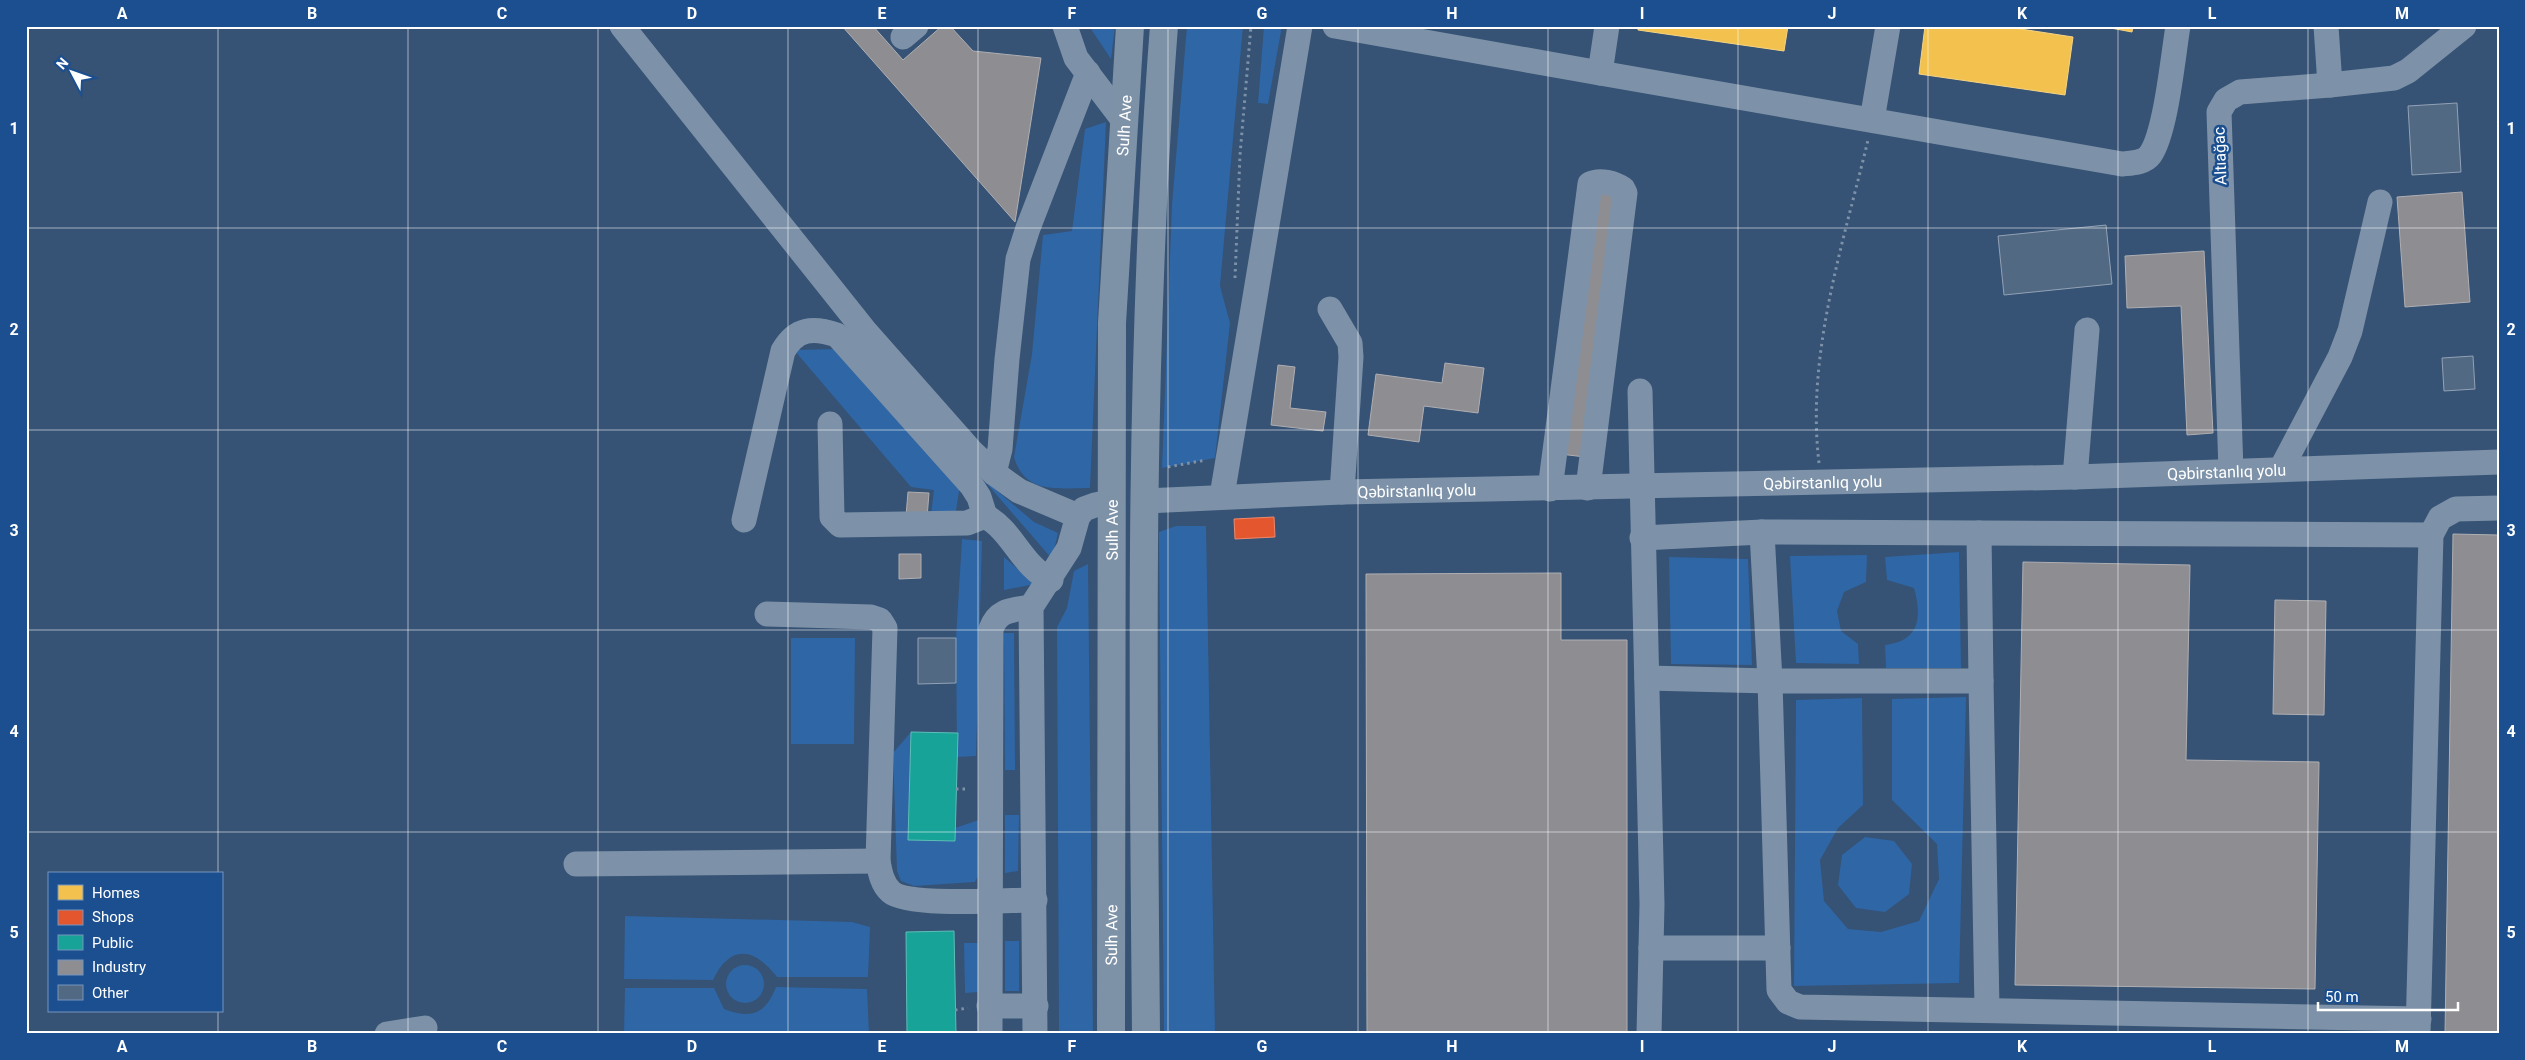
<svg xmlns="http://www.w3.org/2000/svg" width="2525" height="1060" viewBox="0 0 2525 1060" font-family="Roboto,sans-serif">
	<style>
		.green { fill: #2f66a5 }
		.homes { fill: #f2c14e; stroke: #f6d483 }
		.shops { fill: #e4572e; stroke: #ec896d }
		.public { fill: #17a398; stroke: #5dbfb7 }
		.industry { fill: #8d8d92; stroke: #afafb3 }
		.building { fill: #526984; stroke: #92a2b6 }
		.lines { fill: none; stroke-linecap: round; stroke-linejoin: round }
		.path { stroke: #7d92a8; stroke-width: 3; stroke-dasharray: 2.5 4; stroke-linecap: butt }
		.minor { stroke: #7d92a8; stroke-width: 25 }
		.highway { stroke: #7e92a7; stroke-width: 28 }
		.grid { fill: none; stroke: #fff; stroke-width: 1; stroke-opacity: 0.55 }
		.labels { text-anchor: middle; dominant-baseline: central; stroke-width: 5; stroke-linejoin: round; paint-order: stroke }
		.street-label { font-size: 16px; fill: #fff; stroke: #1b4f8f }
		.neatline { fill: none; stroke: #fff; stroke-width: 2 }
		.grid-label { font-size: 16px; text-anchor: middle; font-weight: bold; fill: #fff }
	</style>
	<rect width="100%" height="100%" fill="#365274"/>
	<g class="green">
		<polygon points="1089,26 1115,26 1111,59"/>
		<polygon points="1187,26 1243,26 1220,286 1230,323 1215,458 1162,468 1172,205"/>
		<polygon points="1264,26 1282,26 1268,104 1258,103"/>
		<path d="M1106,122L1090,488C1058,488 1025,495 1014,457L1032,354L1043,235L1072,231L1085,129Z"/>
		<polygon points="841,349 960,485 955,517 931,514 934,490 911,487 794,350"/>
		<polygon points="982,478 1034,522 1058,533 1052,559"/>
		<polygon points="1176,526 1206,526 1215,1034 1164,1034 1159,543 1159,532"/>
		<polygon points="962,539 982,541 976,756 957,757 956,638"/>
		<path d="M1959,552L1961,668H1886L1885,645C1920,641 1922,617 1914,588L1887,580L1885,557Z"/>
		<polygon points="1867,555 1866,582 1844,592 1837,611 1841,631 1858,644 1859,664 1796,663 1790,556"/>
		<polygon points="1004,557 1035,584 1004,590"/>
		<polygon points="1669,557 1748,559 1752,665 1671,664"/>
		<polygon points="1088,564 1093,1034 1059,1034 1057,627 1067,608 1074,571"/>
		<polygon points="1004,633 1014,633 1015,770 1005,770"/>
		<polygon points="791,638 855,638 854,744 791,744"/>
		<polygon points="1966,697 1959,983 1794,986 1796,700 1862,698 1863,805 1838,828 1820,860 1824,901 1848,929 1881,932 1919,921 1939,879 1937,844 1892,800 1892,699"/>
		<polygon points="911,732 908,840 955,841 955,828 979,820 979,874 975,882 914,886 901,881 897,871 893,753"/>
		<polygon points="1005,815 1019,815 1018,871 1005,873"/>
		<polygon points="1865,837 1894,841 1912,864 1909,894 1885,912 1856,908 1838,885 1842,855"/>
		<path d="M625,916L852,922L870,927L868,977H777C754,947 730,944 713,980L624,979Z"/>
		<rect x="1005" y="941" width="14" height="50"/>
		<polygon points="964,943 978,943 979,992 965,993"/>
		<circle cx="745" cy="984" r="19"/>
		<path d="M776,987L867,989L869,1034H624L625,988H714L724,1009C751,1019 765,1015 776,987Z"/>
	</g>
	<g class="homes">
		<polygon points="1638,26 1788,26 1784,51 1638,30"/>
		<polygon points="1925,26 2001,26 2073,37 2065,95 1919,74"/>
		<polygon points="2100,26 2133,26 2132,32"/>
	</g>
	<polygon class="shops" points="1274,517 1275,537 1235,539 1234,519"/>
	<g class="public">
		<polygon points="911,732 958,733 955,841 908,840"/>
		<polygon points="954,931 956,1034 907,1034 906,932"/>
	</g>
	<g class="industry">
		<polygon points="842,26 873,26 903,60 942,26 950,26 973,51 1041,58 1015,222"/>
		<polygon points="1596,189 1621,193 1585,457 1560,454"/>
		<polygon points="2462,192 2470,302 2405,307 2397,197"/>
		<polygon points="2204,251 2213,433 2187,435 2181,306 2127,308 2125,256"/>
		<polygon points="1445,363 1484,368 1478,413 1424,406 1419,442 1368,435 1376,374 1442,383"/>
		<polygon points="1278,365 1295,367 1290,408 1326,412 1323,431 1271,425"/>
		<polygon points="908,492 929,493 927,518 906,516"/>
		<polygon points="2453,534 2499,535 2499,1034 2445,1034"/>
		<polygon points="899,554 921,554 921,578 899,579"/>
		<polygon points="2023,562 2190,565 2186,760 2319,762 2315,989 2015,985"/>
		<polygon points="1561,573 1561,640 1627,640 1627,1034 1367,1034 1366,574"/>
		<polygon points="2275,600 2326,601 2324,715 2273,714"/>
	</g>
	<g class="building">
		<polygon points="2457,103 2461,172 2412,175 2408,106"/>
		<polygon points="2106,225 2112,284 2004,295 1998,236"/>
		<polygon points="2473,356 2475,389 2444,391 2442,358"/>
		<polygon points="918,638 956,638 956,683 918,684"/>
	</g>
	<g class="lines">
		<g class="path">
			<polyline points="1235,278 1240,155 1251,26"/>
			<path d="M1819,463C1806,354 1843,245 1868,140"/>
			<polyline points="1168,467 1206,460"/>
			<polyline points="956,789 969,789"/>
			<polyline points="955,1010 968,1008"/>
		</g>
		<g class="minor">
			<polyline points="622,26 865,331 971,451 994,473 1019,491 1078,516"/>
			<polyline points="1065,26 1076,58 1124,121"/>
			<polyline points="1335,26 1600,73 1607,26"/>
			<polyline points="2326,26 2330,85"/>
			<polyline points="903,37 916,26"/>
			<path d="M1600,73L2122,164C2131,163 2144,163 2150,155C2166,133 2173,56 2178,26"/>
			<polyline points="1872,120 1888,26"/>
			<polyline points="1330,309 1350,343 1351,357 1342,492"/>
			<polyline points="1640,391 1652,904 1649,1034"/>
			<path d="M830,424L832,517L840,525L967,523L985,516C1013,531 1022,567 1051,580"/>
			<polyline points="2281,469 2340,357 2350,331 2380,202"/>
			<polyline points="2231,471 2219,112 2226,100 2240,92 2330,85 2394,78 2408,71 2464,26"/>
			<polyline points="994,473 1000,449 1007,359 1018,259 1028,228 1088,73"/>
			<polyline points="2075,477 2087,330"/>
			<path d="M1550,489L1590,184C1600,179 1614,183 1623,189L1625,193L1588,488"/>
			<polyline points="1222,496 1300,26"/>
			<path id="s1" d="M1145,501L1342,492L2075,477L2499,462"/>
			<path d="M744,520L783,351C796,328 813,327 837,335L972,486L979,497L985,516"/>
			<polyline points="1762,532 1770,681 1779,990 1788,1002 1800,1007 2419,1019"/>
			<polyline points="1642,538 1762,532 2431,535"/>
			<path d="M767,614L871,617L880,620L885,628L878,861C880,872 882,884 891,892C908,907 1008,900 1035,900"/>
			<polyline points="1647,678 1770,681 1981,681 1979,533"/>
			<polyline points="1981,681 1987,1009"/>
			<polyline points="576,864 878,861"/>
			<polyline points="1651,948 1778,948"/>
			<polyline points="989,1006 1036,1006"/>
			<polyline points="387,1034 425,1028"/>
			<path d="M990,1034L991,629C998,609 1013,610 1031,607"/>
			<polyline points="1035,1034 1031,607 1069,548 1078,516 1084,509 1095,505 1110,502"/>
			<polyline points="2418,1034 2431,535 2440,518 2456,509 2499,508"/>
		</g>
		<g class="highway">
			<path id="s2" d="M1111,1034L1112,323L1130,26"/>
			<path d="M1146,1034C1143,698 1138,361 1164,26"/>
		</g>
	</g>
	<path class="grid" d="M218,26V874M408,26V1034M598,26V1034M788,26V1034M978,26V1034M1168,26V1034M1358,26V1034M1548,26V1034M1738,26V1034M1928,26V1034M2118,26V1034M2308,26V1034M26,228H2499M26,430H2499M26,630H2499M26,832H2499M218,1011V1034"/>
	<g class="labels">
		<g class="street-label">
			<text stroke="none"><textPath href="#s2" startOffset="909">Sulh Ave</textPath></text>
			<text transform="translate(2220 156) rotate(-92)">Altıağac</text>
			<text stroke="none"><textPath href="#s1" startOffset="1082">Qəbirstanlıq yolu</textPath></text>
			<text stroke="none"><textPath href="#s1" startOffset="678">Qəbirstanlıq yolu</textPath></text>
			<text stroke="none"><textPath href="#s1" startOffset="272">Qəbirstanlıq yolu</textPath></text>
			<text stroke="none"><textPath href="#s2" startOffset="504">Sulh Ave</textPath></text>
			<text stroke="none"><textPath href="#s2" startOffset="99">Sulh Ave</textPath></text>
		</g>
	</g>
	<rect width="2525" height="1060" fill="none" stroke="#1b4f8f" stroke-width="55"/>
	<rect x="48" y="872" width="175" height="140" fill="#1b4f8f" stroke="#7695bc"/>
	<rect x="58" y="885" width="25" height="15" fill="#f2c14e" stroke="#7695bc"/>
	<text x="92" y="898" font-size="15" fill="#ffffff">Homes</text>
	<rect x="58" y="910" width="25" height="15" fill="#e4572e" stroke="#7695bc"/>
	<text x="92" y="922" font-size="15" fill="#ffffff">Shops</text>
	<rect x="58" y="935" width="25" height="15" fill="#17a398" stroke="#7695bc"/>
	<text x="92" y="948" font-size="15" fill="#ffffff">Public</text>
	<rect x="58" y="960" width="25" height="15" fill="#8d8d92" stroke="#7695bc"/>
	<text x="92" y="972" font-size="15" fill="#ffffff">Industry</text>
	<rect x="58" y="985" width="25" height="15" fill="#526984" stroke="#7695bc"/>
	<text x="92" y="998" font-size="15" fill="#ffffff">Other</text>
	<g transform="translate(72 72) rotate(311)" stroke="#1b4f8f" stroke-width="4" paint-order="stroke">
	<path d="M0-4L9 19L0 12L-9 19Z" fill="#ffffff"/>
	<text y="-8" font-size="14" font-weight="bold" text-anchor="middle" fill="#ffffff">N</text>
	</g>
	<path d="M2318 1002v8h140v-8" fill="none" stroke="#ffffff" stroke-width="2.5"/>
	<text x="2325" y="1002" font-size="15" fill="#ffffff" stroke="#1b4f8f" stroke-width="4" paint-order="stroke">50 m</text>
	<rect x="28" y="28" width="2470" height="1004" class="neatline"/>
	<g class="grid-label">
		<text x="122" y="19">A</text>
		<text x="312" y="19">B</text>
		<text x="502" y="19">C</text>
		<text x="692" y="19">D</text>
		<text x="882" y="19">E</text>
		<text x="1072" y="19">F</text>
		<text x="1262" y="19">G</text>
		<text x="1452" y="19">H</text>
		<text x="1642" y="19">I</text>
		<text x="1832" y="19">J</text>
		<text x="2022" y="19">K</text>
		<text x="2212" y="19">L</text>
		<text x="2402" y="19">M</text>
		<text x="14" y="134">1</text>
		<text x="2511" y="134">1</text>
		<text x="14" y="335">2</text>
		<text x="2511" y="335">2</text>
		<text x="14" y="536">3</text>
		<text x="2511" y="536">3</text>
		<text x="14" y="737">4</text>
		<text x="2511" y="737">4</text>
		<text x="14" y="938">5</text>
		<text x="2511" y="938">5</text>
		<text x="122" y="1052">A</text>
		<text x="312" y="1052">B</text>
		<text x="502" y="1052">C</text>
		<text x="692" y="1052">D</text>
		<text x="882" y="1052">E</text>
		<text x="1072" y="1052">F</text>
		<text x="1262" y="1052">G</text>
		<text x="1452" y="1052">H</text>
		<text x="1642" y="1052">I</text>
		<text x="1832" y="1052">J</text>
		<text x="2022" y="1052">K</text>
		<text x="2212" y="1052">L</text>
		<text x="2402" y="1052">M</text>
	</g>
</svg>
